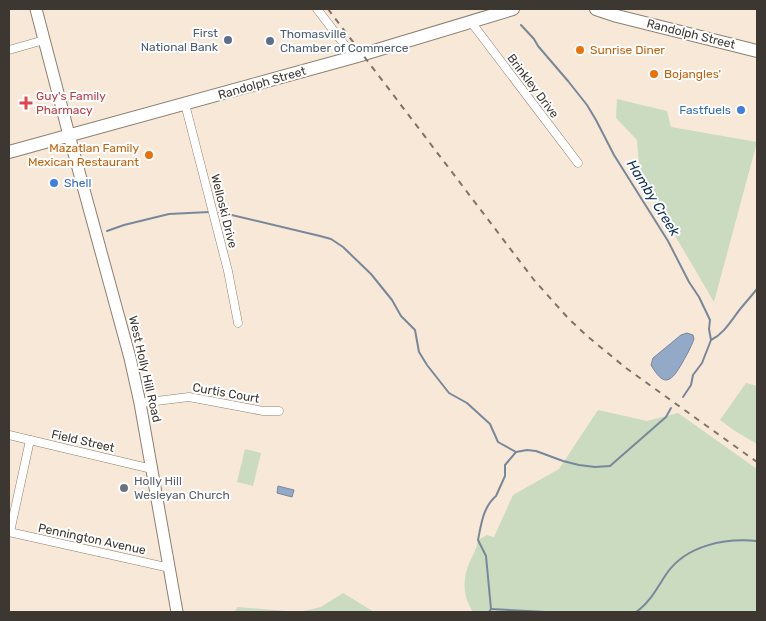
<svg xmlns="http://www.w3.org/2000/svg" width="766" height="621" viewBox="0 0 766 621" font-family="Rubik,sans-serif">
	<style>
		.green { fill: #cadbc0 }
		.water { fill: #92aac8; stroke: #78889b }
		.lines { fill: none; stroke-linecap: round; stroke-linejoin: round }
		.stream { stroke: #78889b; stroke-width: 2 }
		.street-casing { stroke: #8e8071; stroke-width: 9 }
		.secondary-casing { stroke: #8e8071; stroke-width: 13 }
		.primary-casing { stroke: #8e8071; stroke-width: 14 }
		.street { stroke: #fff; stroke-width: 8 }
		.secondary { stroke: #fff; stroke-width: 11 }
		.primary { stroke: #fff; stroke-width: 12 }
		.rail { stroke: #7d736a; stroke-width: 2; stroke-dasharray: 6 6; stroke-linecap: butt }
		.service-dot { fill: #5c6f8a; stroke: #fff; stroke-width: 2 }
		.food-dot { fill: #e8710a; stroke: #fff; stroke-width: 2 }
		.health-dot { fill: #e0444e; stroke: #fff; stroke-width: 2 }
		.shop-dot { fill: #3f7fe0; stroke: #fff; stroke-width: 2 }
		.worship-dot { fill: #6b7280; stroke: #fff; stroke-width: 2 }
		.labels { text-anchor: middle; dominant-baseline: central; stroke-width: 4; stroke-linejoin: round; paint-order: stroke }
		.service-label { font-size: 12px; fill: #4e5e75; stroke: #fff; text-anchor: end }
		.street-label { font-size: 12px; fill: #3d3731; stroke: #fff }
		.food-label { font-size: 12px; fill: #c56008; stroke: #fff; text-anchor: start }
		.health-label { font-size: 12px; fill: #be3a42; stroke: #fff; text-anchor: start }
		.shop-label { font-size: 12px; fill: #366cbe; stroke: #fff; text-anchor: end }
		.worship-label { font-size: 12px; fill: #5b616d; stroke: #fff; text-anchor: start }
		.water-label { font-size: 14px; font-style: italic; fill: #11325a; stroke: #fff }
	</style>
	<rect width="100%" height="100%" fill="#f8e8d8"/>
	<g class="green">
		<polygon points="617,99 667,111 671,127 757,142 714,302 640,176 637,140 616,118"/>
		<polygon points="746,383 757,386 757,444 735,431 720,420"/>
		<path d="M598,410L647,421L678,413L757,469V612H473C464,599 462,582 468,566C471,558 477,549 478,540L487,535L494,537L513,495L559,469Z"/>
		<polygon points="245,449 261,453 253,486 237,482"/>
		<polygon points="343,593 374,612 235,612 237,607 299,612 321,607"/>
	</g>
	<g class="water">
		<path d="M687,333L693,335L694,339C691,348 686,356 681,365C670,384 663,386 651,365L653,358L681,335Z"/>
		<polygon points="278,486 294,490 292,497 277,493"/>
	</g>
	<g class="lines">
		<g class="stream">
			<polyline points="521,25 534,39 538,46 568,81 587,105 596,120 614,155 668,241 689,282 699,297 710,320 709,329 711,340 702,363 693,375 691,385 683,397"/>
			<polyline points="219,212 320,236 331,239 343,247 371,274 392,300 401,316 415,330 419,352 427,365 449,393 467,403 490,424 498,442 516,452"/>
			<polyline points="107,231 124,225 169,214 209,212"/>
			<path d="M711,340C725,333 732,319 741,308C747,301 752,295 757,289"/>
			<polyline points="491,609 546,612"/>
			<path d="M489,612L491,609L486,556L478,540C481,525 483,507 496,496L505,476V465L516,452L527,450L536,451L563,461L579,465L595,467L610,466L666,417L671,408"/>
			<path d="M636,612C650,603 658,586 667,573C687,545 725,538 757,541"/>
		</g>
		<g class="street-casing">
			<g id="street">
				<polyline points="317,9 354,57"/>
				<polyline points="471,22 578,163"/>
				<polyline points="9,50 44,40"/>
				<polyline points="185,104 228,271 238,323"/>
				<polyline points="140,403 189,397 263,411 279,411"/>
				<polyline points="9,435 152,469"/>
				<polyline points="9,532 170,568"/>
				<polyline points="10,532 30,440"/>
			</g>
		</g>
		<g class="secondary-casing">
			<polyline id="secondary" points="36,9 69,135 130,358 140,403 177,612"/>
		</g>
		<g class="primary-casing">
			<g id="primary">
				<polyline points="596,9 617,16 757,51"/>
				<polyline points="9,152 354,57 513,9"/>
			</g>
		</g>
		<use href="#street" class="street"/>
		<use href="#secondary" class="secondary"/>
		<use href="#primary" class="primary"/>
		<polyline class="rail" points="328,9 534,280 568,318 587,336 626,368 757,462"/>
	</g>
	<g class="service-dot">
		<circle cx="228" cy="40" r="5"/>
		<circle cx="270" cy="41" r="5"/>
	</g>
	<g class="food-dot">
		<circle cx="580" cy="50" r="5"/>
		<circle cx="654" cy="74" r="5"/>
		<circle cx="149" cy="155" r="5"/>
	</g>
	<path class="health-dot" d="M23.5 95.5h5v5h5v5h-5v5h-5v-5h-5v-5h5z"/>
	<g class="shop-dot">
		<circle cx="741" cy="110" r="5"/>
		<circle cx="54" cy="183" r="5"/>
	</g>
	<circle class="worship-dot" cx="124" cy="488" r="5"/>
	<g class="labels">
		<g class="service-label">
			<text x="218" y="33">First<tspan x="218" dy="14">National Bank</tspan></text>
			<text x="280" y="34" text-anchor="start">Thomasville<tspan x="280" dy="14">Chamber of Commerce</tspan></text>
		</g>
		<g class="street-label">
			<text transform="translate(691 34) rotate(14)">Randolph Street</text>
			<text transform="translate(262 83) rotate(-16)">Randolph Street</text>
			<text transform="translate(533 86) rotate(53)">Brinkley Drive</text>
			<text transform="translate(224 211) rotate(76)">Welloski Drive</text>
			<text transform="translate(145 369) rotate(77)">West Holly Hill Road</text>
			<text transform="translate(226 393) rotate(10)">Curtis Court</text>
			<text transform="translate(83 441) rotate(13)">Field Street</text>
			<text transform="translate(92 539) rotate(12)">Pennington Avenue</text>
		</g>
		<g class="food-label">
			<text x="590" y="50">Sunrise Diner</text>
			<text x="664" y="74">Bojangles'</text>
			<text x="139" y="148" text-anchor="end">Mazatlan Family<tspan x="139" dy="14">Mexican Restaurant</tspan></text>
		</g>
		<g class="health-label">
			<text x="36" y="96">Guy's Family<tspan x="36" dy="14">Pharmacy</tspan></text>
		</g>
		<g class="shop-label">
			<text x="731" y="110">Fastfuels</text>
			<text x="64" y="183" text-anchor="start">Shell</text>
		</g>
		<g class="worship-label">
			<text x="134" y="481">Holly Hill<tspan x="134" dy="14">Wesleyan Church</tspan></text>
		</g>
		<g class="water-label">
			<text transform="translate(653 198) rotate(58)">Hamby Creek</text>
		</g>
	</g>
	<rect width="766" height="621" fill="none" stroke="#3d3731" stroke-width="20"/>
</svg>
